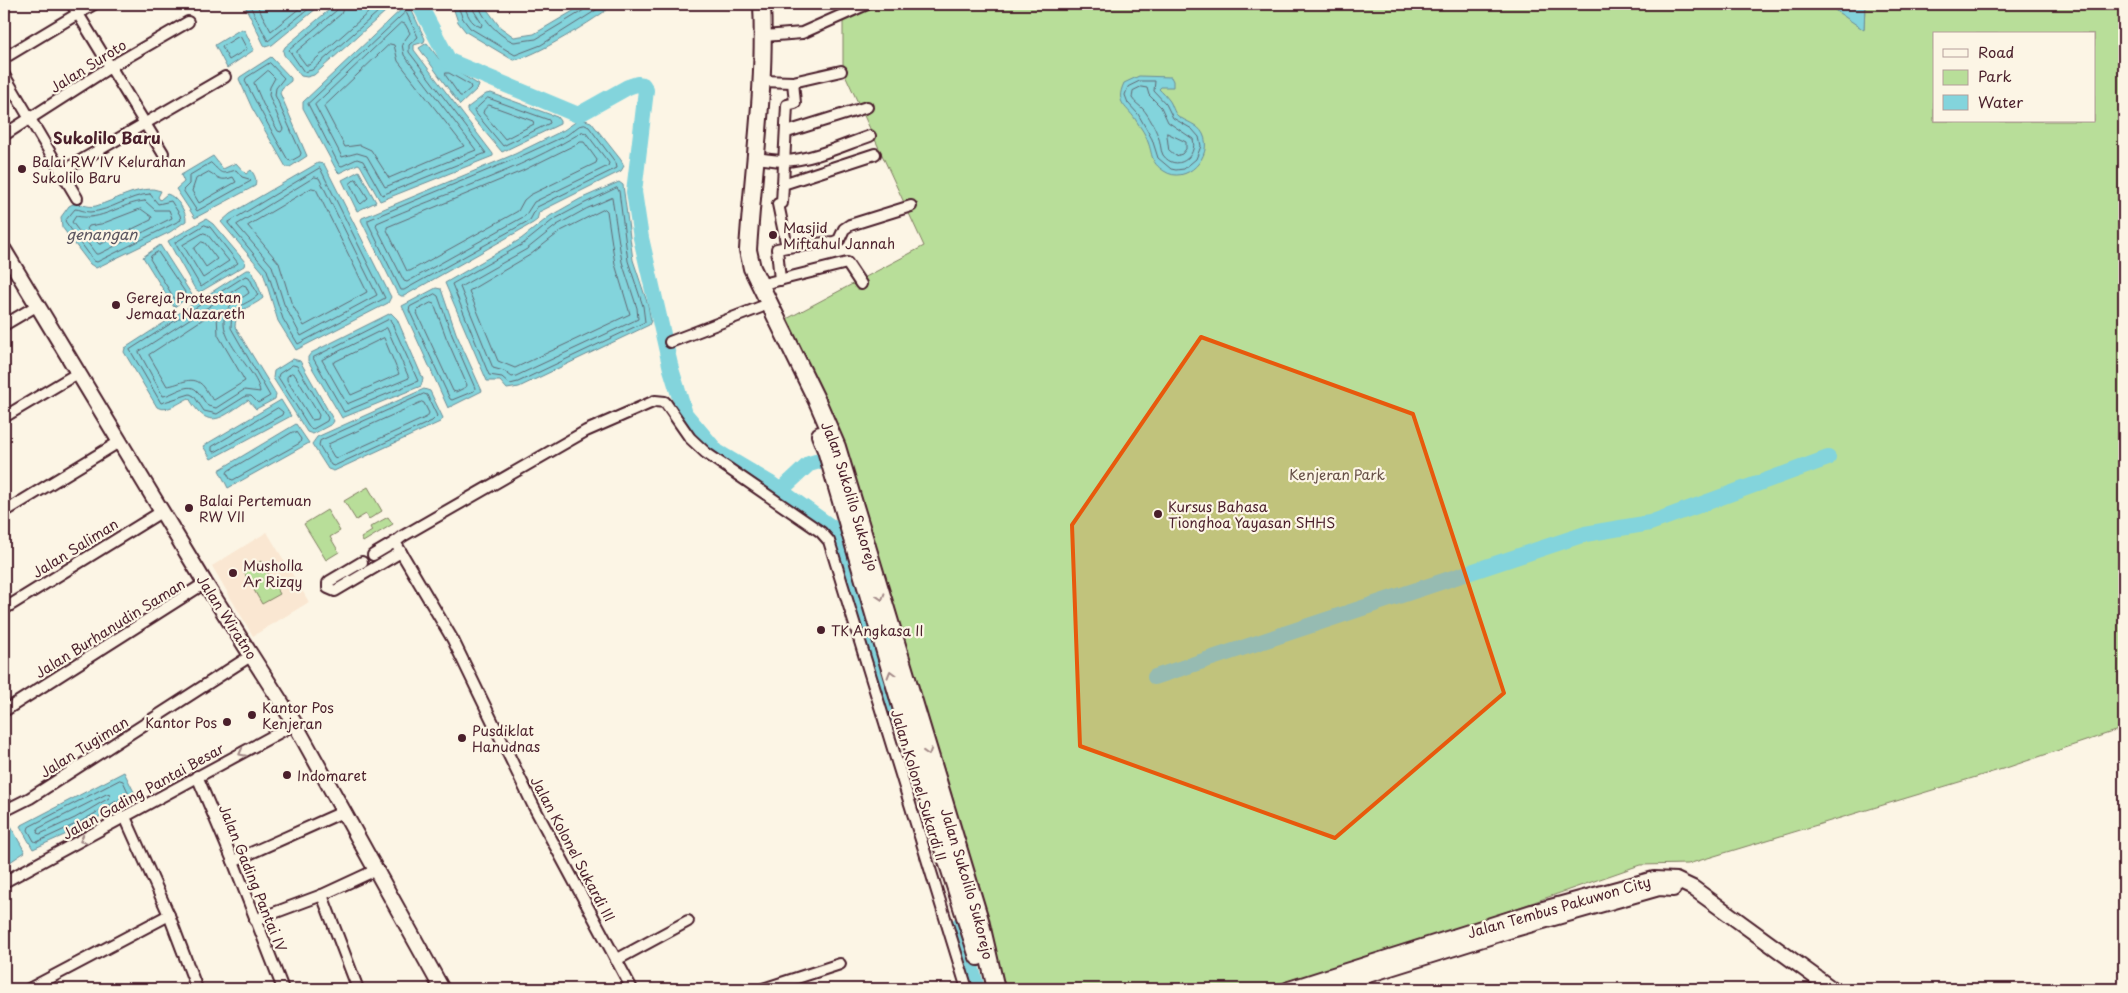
<svg xmlns="http://www.w3.org/2000/svg" width="2128" height="993" viewBox="0 0 2128 993" font-family="'Playpen Sans',sans-serif">
	<style>
		.built { fill: #fae7d2 }
		.green { fill: #b8de99; stroke: #817e62; fill-rule: evenodd }
		.water { fill: #83d4dc; stroke: #6c8c95 }
		.lines { fill: none; stroke-linecap: round; stroke-linejoin: round }
		.shore { stroke: #616772; stroke-width: 1 }
		.river { stroke: #83d4dc; stroke-width: 16 }
		.street-casing { stroke: #4a1f2b; stroke-width: 14 }
		.secondary-casing { stroke: #4a1f2b; stroke-width: 18 }
		.primary-casing { stroke: #4a1f2b; stroke-width: 20 }
		.street { stroke: #fcf5e5; stroke-width: 10 }
		.secondary { stroke: #fcf5e5; stroke-width: 14 }
		.primary { stroke: #fcf5e5; stroke-width: 16 }
		.oneway { stroke: #a38a88 }
		.marked { fill: #e8590c; fill-opacity: 0.2; stroke: #e8590c; stroke-width: 4; stroke-linejoin: round }
		.poi-dot { fill: #4a1f2b; stroke: #fcf5e5; stroke-width: 2 }
		.labels { text-anchor: middle; dominant-baseline: central; stroke-width: 4.5; stroke-linejoin: round; paint-order: stroke }
		.street-label { font-size: 14px; fill: #4a1f2b; stroke: #fcf5e5 }
		.poi-label { font-size: 14px; fill: #4a1f2b; stroke: #fcf5e5; text-anchor: start }
		.park-label { font-size: 14px; fill: #664f46; stroke: #fcf5e5 }
		.water-label { font-size: 15px; font-style: italic; fill: #5b5560; stroke: #fcf5e5 }
		.quarter-label { font-size: 16px; font-weight: bold; fill: #4a1f2b; stroke: #fcf5e5 }
	</style>
	<rect width="100%" height="100%" fill="#fcf5e5"/>
	<filter id="ink" filterUnits="userSpaceOnUse"><feTurbulence type="fractalNoise" baseFrequency=".02" numOctaves="2"/><feDisplacementMap in="SourceGraphic" scale="10" xChannelSelector="R" yChannelSelector="G"/><feConvolveMatrix kernelMatrix="1 2 1 2 8 2 1 2 1" color-interpolation-filters="sRGB"/></filter>
	<g filter="url(#ink)">
		<polygon class="built" points="267,532 309,602 253,636 212,566"/>
		<g class="green">
			<path d="M843,4H1826L1864,29L1865,4H2124V728L2009,767L1688,864L1640,865L1411,945L1260,989H994L816,399L779,323L924,246L843,70ZM1934,34H2094V121H1934Z"/>
			<polygon points="368,487 382,511 369,519 366,514 356,520 344,501"/>
			<polygon points="327,510 340,531 330,537 339,552 326,560 304,524"/>
			<polygon points="388,517 393,524 363,542 361,538 372,531 370,527"/>
			<polygon points="261,561 280,594 262,604 243,571"/>
		</g>
		<g class="water">
			<polygon points="244,4 322,4 272,45 265,47"/>
			<polygon points="336,4 394,4 314,75 307,77 301,76 284,55 283,51 285,47"/>
			<path d="M452,4H483L500,27L514,37L534,34L585,4H614C600,17 530,60 513,60L466,32L458,22Z"/>
			<polygon points="1826,4 1865,4 1864,30"/>
			<polygon points="406,5 411,9 425,39 424,42 414,45 414,50 493,154 493,156 380,201 360,165 358,164 339,173 337,171 303,108 303,102"/>
			<polygon points="241,29 245,31 254,50 227,68 215,45"/>
			<polygon points="427,43 439,59 449,67 479,85 478,88 460,105 419,48"/>
			<polygon points="271,57 291,78 291,81 282,88 280,93 307,156 290,167 286,167 252,108 239,79 240,77"/>
			<path d="M1139,76L1171,77L1173,81V87H1161L1159,89C1162,92 1166,96 1169,100C1173,105 1173,112 1178,116C1186,122 1198,124 1203,134C1214,156 1186,186 1164,171C1150,162 1153,155 1148,142C1146,135 1141,128 1137,122C1128,106 1114,105 1124,83Z"/>
			<polygon points="491,93 557,117 560,121 560,124 502,152 467,111 467,108 486,94"/>
			<polygon points="585,120 591,122 621,160 624,166 621,171 539,212 537,220 533,223 404,296 401,296 397,293 361,220 362,218 515,154 564,130 577,121"/>
			<path d="M213,156L223,169L236,163L246,174L251,170C255,176 257,179 255,186L195,218L176,189L184,182L181,175Z"/>
			<polygon points="318,163 324,164 391,297 388,303 296,350 278,321 263,272 221,222 230,214"/>
			<polygon points="359,171 376,202 357,211 342,180"/>
			<polygon points="619,182 623,185 633,260 648,305 651,321 649,325 519,387 507,389 500,381 487,381 445,283 521,239 550,216 580,199"/>
			<path d="M153,189L161,191L158,197L160,200L167,194C176,196 187,212 186,221L170,232L96,268L90,264L62,227L61,217L69,206L73,204C81,203 87,208 96,206C116,200 132,189 153,189Z"/>
			<polygon points="206,219 213,224 245,262 244,266 200,292 195,289 168,241"/>
			<polygon points="160,245 192,295 174,307 143,257"/>
			<path d="M246,270H250L253,273L263,298C249,310 236,306 235,327L276,394L275,399L256,409L248,400C222,417 209,433 189,398C180,402 167,413 157,407L124,352L125,348Z"/>
			<polygon points="436,288 441,289 456,333 482,391 448,408 402,306"/>
			<polygon points="391,313 397,319 423,379 421,386 342,418 308,361 308,357 311,353"/>
			<polygon points="293,359 300,361 334,421 332,424 313,434 307,432 273,378 274,371"/>
			<polygon points="424,389 430,391 443,418 440,422 334,471 328,469 312,444 317,437"/>
			<polygon points="281,400 291,416 211,459 203,446"/>
			<polygon points="296,424 309,443 228,488 219,470"/>
			<polygon points="124,772 136,796 80,828 33,849 20,826"/>
			<polygon points="9,823 25,852 4,866 4,826"/>
		</g>
		<g class="lines">
			<g class="shore">
				<polyline points="249,4 268,41 315,4"/>
				<polyline points="256,4 271,31 305,4"/>
				<polyline points="339,4 337,10 289,50 304,72 312,70 387,4"/>
				<polyline points="345,4 341,14 297,51 297,53 306,65 309,65 378,4"/>
				<polyline points="457,4 463,19 470,28 515,55 541,45 606,4"/>
				<path d="M464,4C467,14 470,23 481,27L482,24L474,11L472,4"/>
				<path d="M479,4C481,18 500,37 514,42L536,39L584,10L586,4"/>
				<polygon points="406,12 418,37 409,45 409,52 486,153 382,195 363,161 357,159 342,166 339,165 308,104"/>
				<polygon points="401,23 405,24 410,33 402,44 404,55 476,150 385,187 367,156 357,153 342,157 315,105"/>
				<polygon points="240,36 247,49 229,60 222,47"/>
				<polygon points="390,44 394,45 398,61 464,146 389,178 371,150 360,145 345,147 324,107"/>
				<path d="M270,63L284,78L276,88L275,95L301,153L300,156L291,161L288,160C273,134 259,108 245,81L246,78Z"/>
				<polygon points="268,71 275,78 270,87 269,95 283,129 281,132 278,131 263,104 254,83"/>
				<polygon points="446,73 449,73 470,85 471,88 462,96 460,96 446,76"/>
				<polygon points="1140,81 1155,81 1154,91 1166,104 1173,118 1192,129 1199,137 1201,146 1196,159 1184,169 1176,170 1171,169 1158,158 1152,139 1138,114 1128,103 1125,95 1128,87"/>
				<path d="M1141,87L1147,88L1149,95L1161,107L1168,122L1193,139C1198,157 1176,173 1163,155C1160,150 1161,142 1158,136C1155,128 1149,116 1143,109C1139,105 1135,103 1132,98L1133,91Z"/>
				<polygon points="488,98 549,120 550,123 503,146 474,111"/>
				<polygon points="489,105 533,121 534,124 505,139 483,113 484,110"/>
				<polygon points="585,125 589,127 616,163 617,168 537,207 530,220 404,290 401,290 368,223 368,220 517,158 567,135 579,126"/>
				<path d="M582,132L586,133L609,163L608,166L534,202L525,216L407,282L404,281L376,226L377,223C445,193 519,171 582,132Z"/>
				<polygon points="1167,133 1186,142 1186,149 1182,154 1176,156 1169,150"/>
				<polygon points="581,142 584,142 597,160 596,163 530,195 524,200 518,211 410,271 407,271 387,230 387,227 522,171"/>
				<path d="M211,163C223,174 219,175 236,170L242,177L249,179L251,181L197,211L183,190L189,184V176Z"/>
				<polygon points="320,168 385,298 298,344 283,319 267,270 228,223"/>
				<path d="M209,172C219,178 221,182 233,177L236,182L199,203L192,191L196,179Z"/>
				<polygon points="315,177 319,178 377,295 301,336 284,304 272,266 237,225"/>
				<polygon points="356,179 368,198 361,204 359,202 350,184"/>
				<polygon points="312,188 316,189 367,292 304,326 291,302 279,263 248,226"/>
				<polygon points="617,188 619,191 628,261 643,306 645,322 518,382 510,384 502,377 489,375 452,284 523,244 553,220 583,204"/>
				<path d="M150,194L158,204L171,201L180,215L181,220L97,262L94,261L65,221L75,209C80,209 84,212 90,212C111,211 129,195 150,194Z"/>
				<polygon points="612,198 622,262 637,308 638,319 516,376 512,377 504,371 493,368 460,287 527,249 557,225 586,209"/>
				<path d="M145,201L155,210H169L172,218L99,254H96L72,222L76,216C102,222 120,203 145,201Z"/>
				<polygon points="141,209 152,217 151,220 101,244 99,244 87,229 89,226 101,224"/>
				<polygon points="605,209 607,211 615,264 630,314 515,368 498,361 469,291 530,255 561,231"/>
				<polygon points="205,225 210,227 238,263 201,287 175,243"/>
				<polygon points="204,233 207,234 229,261 203,278 183,245"/>
				<polygon points="202,242 205,243 217,259 206,267 194,249"/>
				<polygon points="158,252 185,292 184,295 177,299 174,298 150,259 151,256"/>
				<path d="M246,276L249,277L258,295C243,308 231,303 231,328L270,396L258,403L251,396H246L217,414L204,411L194,396L190,394L161,403L130,350Z"/>
				<path d="M243,285L246,286L249,293C243,298 235,300 230,306C207,334 257,367 260,392L244,390L216,408L208,406C204,402 202,396 198,392C189,380 174,395 163,396L139,352Z"/>
				<polygon points="435,294 438,296 452,335 475,388 474,391 452,400 450,399 409,310 410,307"/>
				<polygon points="431,303 434,304 446,337 467,385 466,387 456,392 453,391 417,313 418,310"/>
				<path d="M213,313L217,315L218,335L245,381L214,400C209,397 208,392 204,387C193,373 180,385 167,386L149,355Z"/>
				<polygon points="390,319 418,381 344,412 313,358"/>
				<polygon points="387,328 409,378 347,404 322,360"/>
				<polygon points="384,338 399,374 351,395 333,363"/>
				<polygon points="293,365 297,366 328,418 327,421 313,429 310,428 278,377 279,374"/>
				<polygon points="292,373 295,375 319,415 318,419 312,420 287,380 287,377"/>
				<polygon points="424,394 427,395 437,416 432,421 334,466 331,465 319,445 320,441"/>
				<polygon points="422,402 424,403 429,413 427,417 337,458 334,457 328,447 329,444"/>
				<polygon points="278,408 283,412 282,415 215,452 212,451 212,447"/>
				<polygon points="293,432 296,432 301,439 300,443 233,480 230,479 227,473 228,471"/>
				<polygon points="120,780 123,781 128,792 127,795 78,823 37,842 34,841 28,830 29,827"/>
				<polygon points="107,794 110,795 109,798 75,818 40,834 37,833 38,829"/>
			</g>
			<g class="river">
				<polyline points="419,4 449,61 578,115 628,87 637,84 643,85 646,90 634,192 641,238 671,369 685,414 717,452 771,484 838,532 898,723"/>
				<polyline points="780,491 809,464 840,455"/>
				<polyline points="1155,677 1585,534 1650,523 1828,458"/>
				<polyline points="960,924 977,989"/>
			</g>
			<g class="street-casing">
				<g id="street">
					<polyline points="72,4 163,153"/>
					<polyline points="764,36 802,33 867,4"/>
					<polyline points="4,58 94,4"/>
					<polyline points="4,75 77,198"/>
					<polyline points="762,81 793,82 841,71"/>
					<polyline points="787,132 867,107"/>
					<polyline points="4,135 110,67 188,22"/>
					<path d="M756,158C765,159 775,161 784,161C812,160 844,145 870,136"/>
					<polyline points="61,172 225,77"/>
					<polyline points="783,184 787,105 795,103 793,82"/>
					<polyline points="787,247 834,242 839,240 844,229 850,225 911,206"/>
					<polyline points="780,280 777,249 787,247 778,204 782,203 783,184 875,154"/>
					<polyline points="759,285 847,263 861,284"/>
					<polyline points="4,325 38,305"/>
					<polyline points="670,342 761,307"/>
					<polyline points="4,417 78,373"/>
					<polyline points="4,512 119,442"/>
					<polyline points="373,555 395,542"/>
					<polyline points="362,562 330,581 328,583 328,588 335,591 401,552"/>
					<polyline points="4,609 161,512"/>
					<polyline points="4,711 205,583"/>
					<polyline points="197,776 233,861 283,989"/>
					<polyline points="4,811 30,798 252,655"/>
					<polyline points="125,817 169,915 197,989"/>
					<polyline points="233,861 345,811"/>
					<polyline points="4,882 295,724"/>
					<polyline points="322,895 358,989"/>
					<polyline points="255,920 322,895 376,870"/>
					<polyline points="616,960 688,921"/>
					<polyline points="29,989 169,915"/>
					<polyline points="632,989 533,805 453,640 395,542 403,536 586,431 655,401 665,402 690,438 706,453 821,532 829,541 967,989"/>
					<polyline points="763,989 840,964"/>
				</g>
			</g>
			<g class="secondary-casing">
				<g id="secondary">
					<polyline points="4,250 205,583 295,724 442,989"/>
					<polyline points="1289,989 1532,912 1654,879 1676,880 1693,888 1832,989"/>
					<polyline points="1323,989 1515,929 1659,888 1673,889"/>
				</g>
			</g>
			<g class="primary-casing">
				<g id="primary">
					<path id="s1" d="M762,4C766,86 753,168 748,250L752,268L818,403L837,447L980,920L996,989"/>
					<polyline points="820,435 826,450 938,833 978,957"/>
				</g>
			</g>
			<use href="#street" class="street"/>
			<use href="#secondary" class="secondary"/>
			<use href="#primary" class="primary"/>
		</g>
		<defs><path id="oneway-chevron" d="M-2-3.5L2.5 0L-2 3.5" fill="none" stroke-width="1.6" stroke-linecap="round" stroke-linejoin="round" transform="scale(1.25)"/></defs>
		<g class="oneway">
			<use href="#oneway-chevron" transform="translate(881 597) rotate(73)"/>
			<use href="#oneway-chevron" transform="translate(891 674) rotate(-106)"/>
			<use href="#oneway-chevron" transform="translate(928 752) rotate(73)"/>
			<use href="#oneway-chevron" transform="translate(242 753) rotate(152)"/>
			<use href="#oneway-chevron" transform="translate(83 840) rotate(152)"/>
		</g>
	</g>
	<path class="marked" d="M1201,337L1413,414L1504,693L1335,838L1080,746L1072,525Z"/>
	<g class="poi-dot">
		<circle cx="22" cy="169" r="5"/>
		<circle cx="773" cy="235" r="5"/>
		<circle cx="116" cy="305" r="5"/>
		<circle cx="189" cy="508" r="5"/>
		<circle cx="1158" cy="514" r="5"/>
		<circle cx="233" cy="573" r="5"/>
		<circle cx="821" cy="630" r="5"/>
		<circle cx="252" cy="715" r="5"/>
		<circle cx="227" cy="722" r="5"/>
		<circle cx="462" cy="738" r="5"/>
		<circle cx="287" cy="775" r="5"/>
	</g>
	<g class="labels">
		<g class="street-label">
			<text transform="translate(88 66) rotate(-32)">Jalan Suroto</text>
			<text stroke="none"><textPath href="#s1" startOffset="514">Jalan Sukolilo Sukorejo</textPath></text>
			<text transform="translate(75 548) rotate(-32)">Jalan Saliman</text>
			<text transform="translate(227 617) rotate(57)">Jalan Wiratno</text>
			<text transform="translate(110 628) rotate(-32)">Jalan Burhanudin Saman</text>
			<text transform="translate(84 747) rotate(-32)">Jalan Tugiman</text>
			<text transform="translate(919 785) rotate(73)">Jalan Kolonel Sukardi II</text>
			<text transform="translate(143 791) rotate(-29)">Jalan Gading Pantai Besar</text>
			<text transform="translate(573 849) rotate(62)">Jalan Kolonel Sukardi III</text>
			<text transform="translate(253 878) rotate(68)">Jalan Gading Pantai IV</text>
			<text stroke="none"><textPath href="#s1" startOffset="919">Jalan Sukolilo Sukorejo</textPath></text>
			<text transform="translate(1559 907) rotate(-16)">Jalan Tembus Pakuwon City</text>
		</g>
		<g class="poi-label">
			<text x="32" y="161">Balai RW IV Kelurahan<tspan x="32" dy="16">Sukolilo Baru</tspan></text>
			<text x="783" y="227">Masjid<tspan x="783" dy="16">Miftahul Jannah</tspan></text>
			<text x="126" y="297">Gereja Protestan<tspan x="126" dy="16">Jemaat Nazareth</tspan></text>
			<text x="199" y="500">Balai Pertemuan<tspan x="199" dy="16">RW VII</tspan></text>
			<text x="1168" y="506">Kursus Bahasa<tspan x="1168" dy="16">Tionghoa Yayasan SHHS</tspan></text>
			<text x="243" y="565">Musholla<tspan x="243" dy="16">Ar Rizqy</tspan></text>
			<text x="831" y="630">TK Angkasa II</text>
			<text x="262" y="707">Kantor Pos<tspan x="262" dy="16">Kenjeran</tspan></text>
			<text x="217" y="722" text-anchor="end">Kantor Pos</text>
			<text x="472" y="730">Pusdiklat<tspan x="472" dy="16">Hanudnas</tspan></text>
			<text x="297" y="775">Indomaret</text>
		</g>
		<g class="park-label">
			<text x="1337" y="474">Kenjeran Park</text>
		</g>
		<g class="water-label">
			<text x="102" y="233">genangan</text>
		</g>
		<g class="quarter-label">
			<text x="107" y="137">Sukolilo Baru</text>
		</g>
	</g>
	<rect width="2128" height="993" fill="none" stroke="#fcf5e5" stroke-width="20"/>
	<rect x="10" y="10" width="2108" height="973" fill="none" stroke="#4a1f2b" stroke-width="2" filter="url(#ink)"/>
	<rect x="1933" y="32" width="162" height="90" fill="#fcf5e5" stroke="#b59f9b"/>
	<rect x="1943" y="49" width="25" height="8" fill="#fcf5e5" stroke="#b59f9b"/>
	<text x="1978" y="58" font-size="15" fill="#4a1f2b">Road</text>
	<rect x="1943" y="70" width="25" height="15" fill="#b8de99" stroke="#b59f9b"/>
	<text x="1978" y="82" font-size="15" fill="#4a1f2b">Park</text>
	<rect x="1943" y="95" width="25" height="15" fill="#83d4dc" stroke="#b59f9b"/>
	<text x="1978" y="108" font-size="15" fill="#4a1f2b">Water</text>
</svg>
